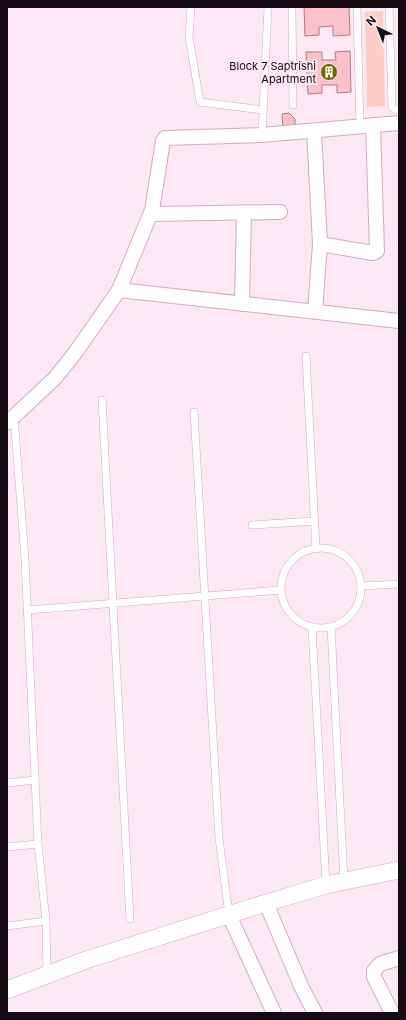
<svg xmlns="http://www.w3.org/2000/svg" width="406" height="1020" viewBox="0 0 406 1020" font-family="Inter,sans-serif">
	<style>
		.green { fill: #fccfc6 }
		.building { fill: #fec0cb; stroke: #a67f86 }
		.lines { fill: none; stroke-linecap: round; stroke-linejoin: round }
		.service-casing { stroke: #cfacc0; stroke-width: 8 }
		.minor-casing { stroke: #cfacc0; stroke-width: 16 }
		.tertiary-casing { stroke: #cfacc0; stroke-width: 18 }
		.service { stroke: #fff; stroke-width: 7 }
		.minor { stroke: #fff; stroke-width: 14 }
		.tertiary { stroke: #fff; stroke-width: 17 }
		.labels { text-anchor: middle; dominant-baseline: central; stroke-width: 4; stroke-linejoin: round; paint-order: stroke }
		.poi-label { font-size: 11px; fill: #160b12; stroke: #fee8f4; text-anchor: end }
	</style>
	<rect width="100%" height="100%" fill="#fee8f4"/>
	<polygon class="green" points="383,11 385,106 367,107 365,12"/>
	<g class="building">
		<polygon points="304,7 349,7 350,35 333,36 333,26 319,27 319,35 305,36"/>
		<polygon points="350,51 351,92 337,93 337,85 322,85 322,93 308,94 306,52 322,52 322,60 336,60 335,52"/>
		<polygon points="289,113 295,119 295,125 283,127 282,114"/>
	</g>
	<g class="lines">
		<g class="service-casing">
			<g id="service">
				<polyline points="191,7 189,37 200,102 263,110"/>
				<polyline points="292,7 293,105"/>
				<polyline points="357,7 360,126"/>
				<polyline points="389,7 392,107 394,109 399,110"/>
				<polyline points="262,135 268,7"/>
				<polyline points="306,356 316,549"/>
				<polyline points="102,400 130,919"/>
				<polyline points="194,412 219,838 229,915"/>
				<polyline points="14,416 25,559 38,844 46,921 47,974"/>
				<polyline points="252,525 315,521"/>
				<circle cx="321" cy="588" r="40"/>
				<polyline points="361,586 399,584"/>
				<polyline points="28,610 281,590"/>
				<polyline points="312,627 326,884"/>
				<polyline points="331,627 344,881"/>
				<polyline points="7,783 35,780"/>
				<polyline points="7,847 38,844"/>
				<polyline points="7,926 46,921"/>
			</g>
		</g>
		<g class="minor-casing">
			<g id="minor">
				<polyline points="314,131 320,244"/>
				<polyline points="151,214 280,212"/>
				<polyline points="119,290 399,321"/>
				<polyline points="242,304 244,213"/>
				<polyline points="315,311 320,244 373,253 377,251 373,125"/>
				<polyline points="7,423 55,378 75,353 119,290 152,210 163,141 165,138 262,135 399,123"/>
				<polyline points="266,903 301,986 315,1013"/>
				<polyline points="229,915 274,1013"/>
				<polyline points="392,1013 374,977 374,971 380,964 399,958"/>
			</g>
		</g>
		<g class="tertiary-casing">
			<polyline id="tertiary" points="7,990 86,960 266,903 326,885 399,870"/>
		</g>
		<use href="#service" class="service"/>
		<use href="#minor" class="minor"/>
		<use href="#tertiary" class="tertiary"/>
	</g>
	<defs>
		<g id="building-disc" transform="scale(0.9)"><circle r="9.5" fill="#706902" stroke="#fee8f4"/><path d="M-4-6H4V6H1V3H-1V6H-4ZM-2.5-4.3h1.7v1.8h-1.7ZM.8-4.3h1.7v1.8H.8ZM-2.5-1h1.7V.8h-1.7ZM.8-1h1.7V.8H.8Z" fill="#fff"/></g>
	</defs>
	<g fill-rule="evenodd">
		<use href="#building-disc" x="329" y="72"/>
	</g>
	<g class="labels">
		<g class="poi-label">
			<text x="316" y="66">Block 7 Saptrishi<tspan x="316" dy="13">Apartment</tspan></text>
		</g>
	</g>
	<rect width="406" height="1020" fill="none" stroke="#160b12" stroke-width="16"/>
	<g transform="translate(378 28) rotate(317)" stroke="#fee8f4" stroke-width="3" paint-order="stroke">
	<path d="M0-3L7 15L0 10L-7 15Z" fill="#160b12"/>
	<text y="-6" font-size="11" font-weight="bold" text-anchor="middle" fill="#160b12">N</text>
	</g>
</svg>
